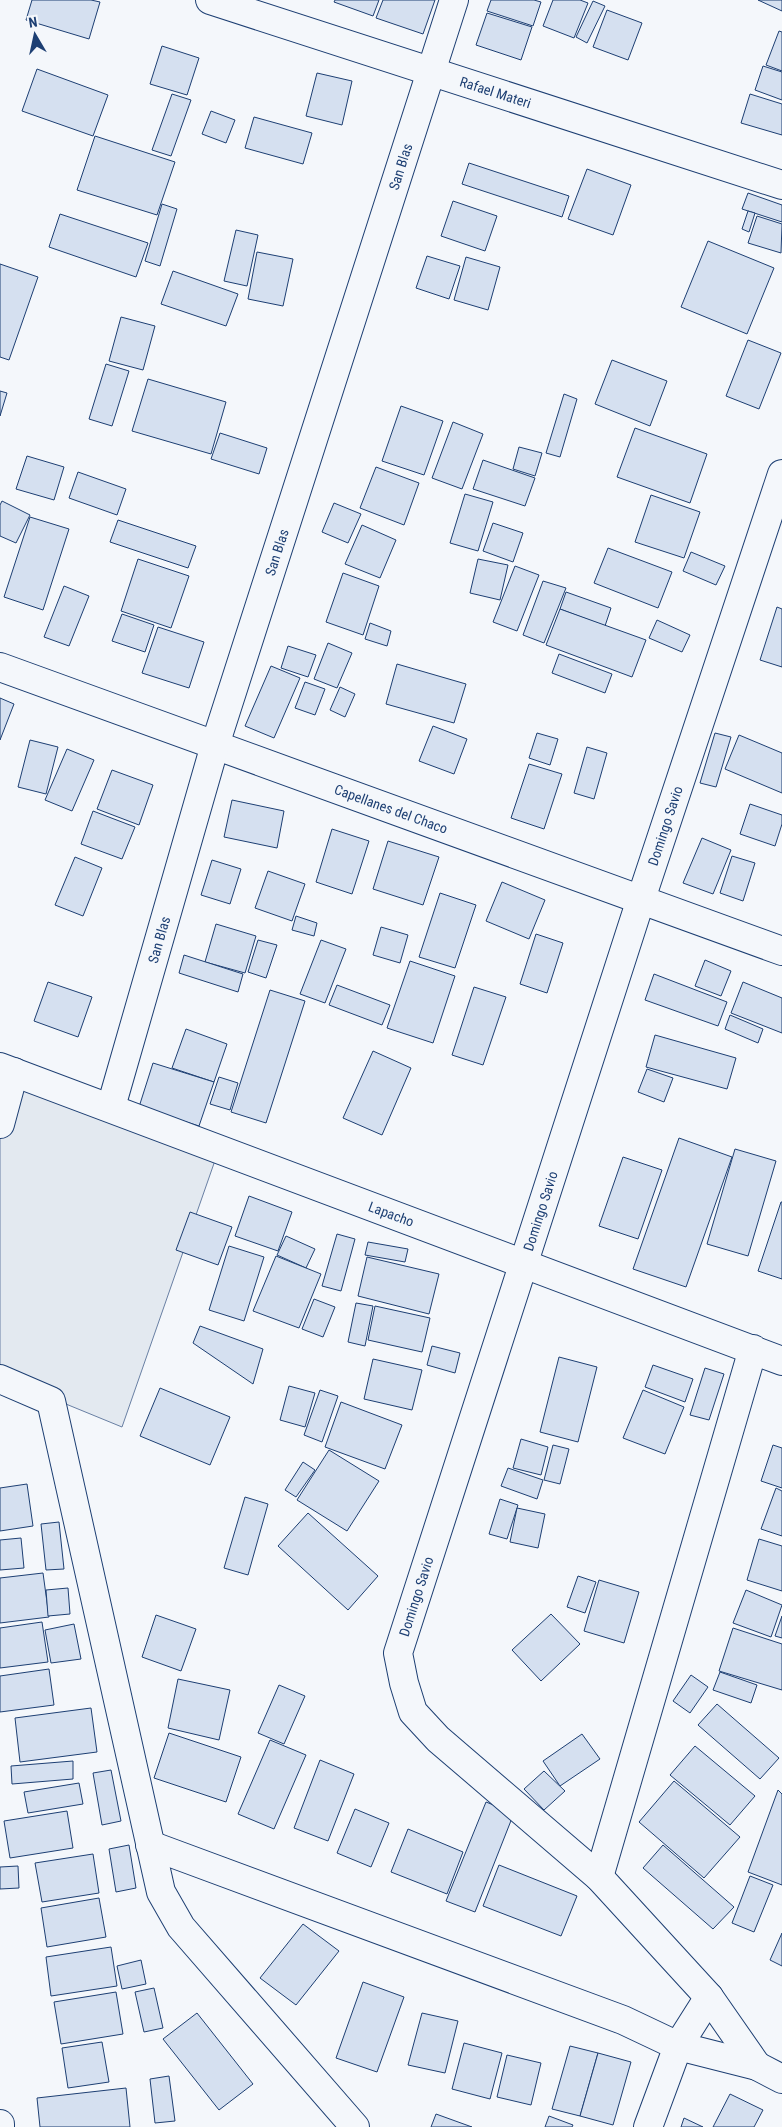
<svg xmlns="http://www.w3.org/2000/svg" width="782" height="2127" viewBox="0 0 782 2127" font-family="'Roboto Condensed',sans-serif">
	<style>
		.green { fill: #e3e9f0; stroke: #687fa3 }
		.building { fill: #d5e0f0; stroke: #1d3f73 }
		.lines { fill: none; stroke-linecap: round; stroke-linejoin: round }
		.minor-casing { stroke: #1d3f73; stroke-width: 30 }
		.major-casing { stroke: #1d3f73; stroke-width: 30 }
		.minor { stroke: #f4f7fb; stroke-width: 28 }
		.major { stroke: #f4f7fb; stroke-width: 28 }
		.labels { text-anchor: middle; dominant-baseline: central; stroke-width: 4; stroke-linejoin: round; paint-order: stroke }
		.street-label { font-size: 14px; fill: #1d3f73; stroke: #f4f7fb }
	</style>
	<rect width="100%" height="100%" fill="#f4f7fb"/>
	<polygon class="green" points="14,1072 219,1149 122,1427 0,1377 0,1124"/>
	<g class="building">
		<polygon points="32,0 91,0 100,2 89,39 26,20"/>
		<polygon points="335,0 379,0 373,16 334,2"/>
		<polygon points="383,0 435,0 423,34 376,18"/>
		<polygon points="491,0 534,0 541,2 533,26 487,11"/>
		<polygon points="553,0 580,0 588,3 574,38 543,26"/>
		<polygon points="758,0 782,0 782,11"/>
		<polygon points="593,1 605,6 587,43 576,37"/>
		<polygon points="607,10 642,23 628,60 593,47"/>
		<polygon points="487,13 532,27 521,60 476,45"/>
		<polygon points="779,31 782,32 782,71 766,65"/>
		<polygon points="162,46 199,58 187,95 150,84"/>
		<polygon points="763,66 782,72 782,100 755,90"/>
		<polygon points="37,69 108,95 93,136 22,111"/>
		<polygon points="317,73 352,81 342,125 306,116"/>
		<polygon points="172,94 191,100 171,156 152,150"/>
		<polygon points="750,94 782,104 782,135 741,123"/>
		<polygon points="211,111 235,120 226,143 202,134"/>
		<polygon points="254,117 312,133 303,164 245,148"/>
		<polygon points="95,136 175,162 157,215 77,190"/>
		<polygon points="469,163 569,196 562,217 462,184"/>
		<polygon points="587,169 631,185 613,235 568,219"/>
		<polygon points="748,193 782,205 782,222 742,209"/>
		<polygon points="453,201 497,216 485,251 441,236"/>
		<polygon points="162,204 177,209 160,266 145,261"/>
		<polygon points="748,211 755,213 749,232 742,229"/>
		<polygon points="60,214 148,243 136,277 49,247"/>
		<polygon points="757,216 782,224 781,253 748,243"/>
		<polygon points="236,230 258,235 247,286 224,281"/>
		<polygon points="708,241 774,268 747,334 681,307"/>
		<polygon points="257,252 293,259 283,306 248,299"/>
		<polygon points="427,256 460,266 449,299 416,288"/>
		<polygon points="466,257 500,267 488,310 454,300"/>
		<polygon points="0,264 38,277 9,360 0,357"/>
		<polygon points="173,271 238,294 226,326 161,304"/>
		<polygon points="121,317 155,326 143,370 109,361"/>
		<polygon points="748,340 781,353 759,409 726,396"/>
		<polygon points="612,360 667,381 650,426 595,404"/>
		<polygon points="106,364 129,371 112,426 89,419"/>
		<polygon points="148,379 226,402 211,454 132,431"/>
		<polygon points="0,391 7,393 0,416"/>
		<polygon points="564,394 577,399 560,457 546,453"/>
		<polygon points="401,406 443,421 424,475 382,461"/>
		<polygon points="453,422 483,434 462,489 432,478"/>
		<polygon points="635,428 707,454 690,503 617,477"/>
		<polygon points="220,433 267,448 259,474 211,459"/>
		<polygon points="519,447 542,453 535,476 513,469"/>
		<polygon points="27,456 64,467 54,500 16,489"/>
		<polygon points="483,460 535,478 525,506 473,489"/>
		<polygon points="376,467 419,483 404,525 360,508"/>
		<polygon points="78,472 126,489 117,515 69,498"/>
		<polygon points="465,494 493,502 478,551 450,543"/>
		<polygon points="651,495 700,512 684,558 635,542"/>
		<polygon points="2,501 30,515 16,543 0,536 0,505"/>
		<polygon points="334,503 361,514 348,543 322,532"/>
		<polygon points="30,517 69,529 43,610 4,597"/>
		<polygon points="118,520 196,546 188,568 110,542"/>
		<polygon points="493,523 523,533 513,562 483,551"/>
		<polygon points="362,525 396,540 380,578 345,564"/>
		<polygon points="608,548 672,572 658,608 594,583"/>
		<polygon points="691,552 725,566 716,585 683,571"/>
		<polygon points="138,559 189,576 171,628 121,611"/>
		<polygon points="478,559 508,565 500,600 470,593"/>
		<polygon points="515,566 539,575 517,631 493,622"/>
		<polygon points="343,573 379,586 363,635 326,622"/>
		<polygon points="543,581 566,588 544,643 523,635"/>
		<polygon points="64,586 89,596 69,646 44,637"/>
		<polygon points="566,592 611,608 605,626 560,609"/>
		<polygon points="777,607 782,609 782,667 760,660"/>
		<polygon points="560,609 646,640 632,677 546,645"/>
		<polygon points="122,614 154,625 145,652 112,641"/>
		<polygon points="657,620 690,635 682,652 649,638"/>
		<polygon points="370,623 391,631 387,646 365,639"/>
		<polygon points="158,627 204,642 189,688 142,673"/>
		<polygon points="328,643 352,653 337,688 314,679"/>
		<polygon points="288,646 316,655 308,677 281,668"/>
		<polygon points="559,654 612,674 605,693 552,673"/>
		<polygon points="397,664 466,684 454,723 386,704"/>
		<polygon points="271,666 300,678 274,738 245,726"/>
		<polygon points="305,682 325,689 315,715 295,708"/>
		<polygon points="340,687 355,694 345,717 330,710"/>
		<polygon points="0,698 14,704 0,740"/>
		<polygon points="433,726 467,739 454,774 419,761"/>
		<polygon points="537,733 558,739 550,765 529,758"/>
		<polygon points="715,733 731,737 716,787 700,783"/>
		<polygon points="739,735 782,753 782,793 725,769"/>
		<polygon points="30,740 58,747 46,794 18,787"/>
		<polygon points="587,747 607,753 594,799 574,793"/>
		<polygon points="67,749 94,760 72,811 45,800"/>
		<polygon points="529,764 562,774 544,829 511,818"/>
		<polygon points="112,770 153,785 139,825 97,809"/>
		<polygon points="232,800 284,811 277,848 224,837"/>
		<polygon points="750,804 782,815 782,824 775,846 740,834"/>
		<polygon points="93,811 135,827 122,859 81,844"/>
		<polygon points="332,829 369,841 352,894 316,882"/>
		<polygon points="702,838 731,850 713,894 683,883"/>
		<polygon points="388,841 439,857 423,905 373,889"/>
		<polygon points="732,856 755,863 743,901 720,893"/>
		<polygon points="75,857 102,868 83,916 55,905"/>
		<polygon points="212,860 241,869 230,904 201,895"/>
		<polygon points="268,871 305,884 292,921 255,908"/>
		<polygon points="502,882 545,900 529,939 486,921"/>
		<polygon points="440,893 476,905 455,968 419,957"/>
		<polygon points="296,916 317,923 314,936 292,930"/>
		<polygon points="216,924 256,936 245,973 205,962"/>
		<polygon points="381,927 408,935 400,963 373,955"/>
		<polygon points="536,934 563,943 547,993 520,984"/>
		<polygon points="258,940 277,945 266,978 248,972"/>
		<polygon points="321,940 346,949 325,1003 300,994"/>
		<polygon points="184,955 243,974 238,992 179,973"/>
		<polygon points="705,960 731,971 721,996 695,986"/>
		<polygon points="410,961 455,976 433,1043 387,1028"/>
		<polygon points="654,974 727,1002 718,1026 645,1000"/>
		<polygon points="48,982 92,997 78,1037 34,1021"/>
		<polygon points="743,982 782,998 782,1033 731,1013"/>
		<polygon points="337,985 390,1005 382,1025 329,1005"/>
		<polygon points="474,987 506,997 483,1065 452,1055"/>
		<polygon points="270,990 305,1001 266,1123 231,1112"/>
		<polygon points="730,1015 763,1029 758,1043 725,1029"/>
		<polygon points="186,1029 227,1044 214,1082 172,1068"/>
		<polygon points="655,1035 736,1058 727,1089 646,1067"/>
		<polygon points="373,1051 411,1068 382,1135 343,1118"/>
		<polygon points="153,1063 214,1082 199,1126 139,1107"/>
		<polygon points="647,1069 673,1078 664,1102 638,1092"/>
		<polygon points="219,1077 238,1083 230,1110 210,1104"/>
		<polygon points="679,1138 732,1157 686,1287 633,1269"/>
		<polygon points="735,1149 776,1161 748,1256 707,1244"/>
		<polygon points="623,1157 662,1170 638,1239 599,1226"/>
		<polygon points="249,1196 292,1212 278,1251 235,1236"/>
		<polygon points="781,1202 782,1202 782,1279 758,1271"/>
		<polygon points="190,1212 232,1227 218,1265 176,1250"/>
		<polygon points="337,1234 355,1239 341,1291 322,1286"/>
		<polygon points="286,1236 315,1249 306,1268 277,1255"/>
		<polygon points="368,1242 408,1249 405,1262 365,1255"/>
		<polygon points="229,1246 264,1257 244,1321 209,1310"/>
		<polygon points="276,1256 321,1274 299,1328 253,1311"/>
		<polygon points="367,1257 439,1274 429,1314 358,1296"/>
		<polygon points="314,1299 335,1307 323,1337 302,1329"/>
		<polygon points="356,1303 373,1306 365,1346 348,1342"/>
		<polygon points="375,1306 430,1318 422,1352 368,1340"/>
		<polygon points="200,1326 263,1349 253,1384 193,1343"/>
		<polygon points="432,1346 460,1353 455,1373 427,1365"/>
		<polygon points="559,1357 597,1367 578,1442 540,1432"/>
		<polygon points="373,1359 422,1370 412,1410 364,1399"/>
		<polygon points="653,1365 693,1379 685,1402 645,1387"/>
		<polygon points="705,1368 724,1374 709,1420 690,1415"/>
		<polygon points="289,1386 315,1393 305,1427 280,1420"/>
		<polygon points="160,1388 230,1417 210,1465 140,1436"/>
		<polygon points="320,1390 338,1396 322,1442 304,1435"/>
		<polygon points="643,1390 684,1407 665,1454 623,1438"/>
		<polygon points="341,1402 402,1425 385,1469 325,1447"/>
		<polygon points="521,1439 548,1447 541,1475 513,1468"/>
		<polygon points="553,1445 569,1449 560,1484 544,1480"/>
		<polygon points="773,1445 782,1448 782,1488 761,1481"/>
		<polygon points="329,1450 379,1481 347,1531 297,1500"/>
		<polygon points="303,1462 315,1470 296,1497 285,1490"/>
		<polygon points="508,1468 543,1480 537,1499 501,1486"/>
		<polygon points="27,1484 33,1526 0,1531 0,1488"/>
		<polygon points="776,1488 782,1491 782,1536 761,1529"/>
		<polygon points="245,1497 268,1504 248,1575 224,1568"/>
		<polygon points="500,1499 518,1505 507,1539 489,1534"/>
		<polygon points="517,1508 545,1514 538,1548 510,1542"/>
		<polygon points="308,1513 378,1576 348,1610 278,1546"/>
		<polygon points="59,1522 64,1569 46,1570 41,1524"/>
		<polygon points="21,1538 24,1568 0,1570 0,1540"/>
		<polygon points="759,1539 782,1546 782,1591 747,1580"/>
		<polygon points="43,1573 49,1617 0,1623 0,1578"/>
		<polygon points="578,1576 596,1582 585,1613 567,1607"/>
		<polygon points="599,1580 639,1592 624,1643 584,1631"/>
		<polygon points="68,1588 70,1614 48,1616 46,1590"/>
		<polygon points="746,1590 782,1605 771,1637 733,1623"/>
		<polygon points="551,1614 580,1644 541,1681 512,1650"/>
		<polygon points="156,1615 196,1629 181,1671 142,1657"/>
		<polygon points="782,1616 782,1638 775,1636"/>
		<polygon points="42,1622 48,1662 0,1668 0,1628"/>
		<polygon points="74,1624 81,1659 51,1663 45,1630"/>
		<polygon points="733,1628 782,1644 782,1690 719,1671"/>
		<polygon points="49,1669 54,1705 0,1712 0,1676"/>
		<polygon points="720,1672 757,1685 751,1703 713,1690"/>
		<polygon points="691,1675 708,1687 690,1713 673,1701"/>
		<polygon points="178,1679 230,1690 219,1740 168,1728"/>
		<polygon points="279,1685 305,1696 284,1744 258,1733"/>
		<polygon points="717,1704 779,1758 760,1779 698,1725"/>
		<polygon points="91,1708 97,1752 20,1762 15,1718"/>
		<polygon points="169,1733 241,1757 226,1802 154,1778"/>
		<polygon points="582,1734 600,1759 560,1786 543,1761"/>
		<polygon points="270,1740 306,1755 274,1829 238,1814"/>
		<polygon points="695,1746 755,1796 730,1825 670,1775"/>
		<polygon points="320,1760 354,1774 328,1841 294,1828"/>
		<polygon points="73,1761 73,1779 12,1784 11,1766"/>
		<polygon points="111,1770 121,1821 102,1825 93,1773"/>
		<polygon points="544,1771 565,1791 544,1810 524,1789"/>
		<polygon points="674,1781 740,1837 704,1878 639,1822"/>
		<polygon points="79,1783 83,1804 28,1813 24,1792"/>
		<polygon points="778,1790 782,1794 782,1885 748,1872"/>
		<polygon points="486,1802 514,1813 475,1912 446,1901"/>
		<polygon points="355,1809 389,1823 371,1867 337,1853"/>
		<polygon points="67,1811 73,1848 10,1858 4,1821"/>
		<polygon points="408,1829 463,1852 447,1894 391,1872"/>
		<polygon points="129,1845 136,1888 116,1892 109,1849"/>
		<polygon points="663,1845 734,1907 713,1929 643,1868"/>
		<polygon points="93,1854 99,1893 42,1902 35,1863"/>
		<polygon points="499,1865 577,1896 561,1936 483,1906"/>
		<polygon points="18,1866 19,1888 0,1889 0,1867"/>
		<polygon points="750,1876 773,1885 754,1932 732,1923"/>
		<polygon points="99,1898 106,1937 47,1947 41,1908"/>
		<polygon points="303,1924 339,1951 296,2005 260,1978"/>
		<polygon points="782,1933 782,1966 770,1960"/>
		<polygon points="111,1947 117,1986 51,1996 46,1957"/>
		<polygon points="141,1960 146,1984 122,1989 117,1966"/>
		<polygon points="363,1982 404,1997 377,2072 336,2058"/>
		<polygon points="154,1988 163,2028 144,2032 135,1992"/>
		<polygon points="116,1992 123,2034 61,2044 54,2002"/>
		<polygon points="197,2013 253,2084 219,2110 163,2039"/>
		<polygon points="422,2013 458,2021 445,2073 408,2065"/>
		<polygon points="102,2042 109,2082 68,2088 62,2048"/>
		<polygon points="464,2043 502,2053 490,2099 452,2089"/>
		<polygon points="570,2046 598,2053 580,2116 552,2109"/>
		<polygon points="598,2053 631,2062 613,2125 580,2116"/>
		<polygon points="507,2055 541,2063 531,2105 497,2097"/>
		<polygon points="169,2076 175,2121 155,2123 150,2079"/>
		<polygon points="126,2088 130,2127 40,2127 37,2098"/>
		<polygon points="730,2094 763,2110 754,2127 713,2127"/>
		<polygon points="436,2114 472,2127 431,2127"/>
		<polygon points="549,2116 573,2125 572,2127 545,2127"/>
		<polygon points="684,2118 703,2127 681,2127"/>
	</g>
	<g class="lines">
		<g class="minor-casing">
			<g id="minor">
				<path id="s1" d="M0,667L782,951"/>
				<path id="s2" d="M0,1067L782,1361"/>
				<path id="s3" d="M111,1107L215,745L454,0"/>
				<polyline points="0,1124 14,1072"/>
				<polyline points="0,1379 51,1401 161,1892 181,1927 355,2127"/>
				<polyline points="150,1845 623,2020 678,2046 757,2066 782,2079"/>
				<polyline points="599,1877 753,1349"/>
				<path id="s4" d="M757,2066L709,1997L599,1877L438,1739L413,1712L404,1683L398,1653L641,899L782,474"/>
				<polyline points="0,2124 0,2127"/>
				<polyline points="648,2127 678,2046 709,1997"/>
			</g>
		</g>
		<g class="major-casing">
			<g id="major">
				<path id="s5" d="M210,0L782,185"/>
			</g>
		</g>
		<use href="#minor" class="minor"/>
		<use href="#major" class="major"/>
	</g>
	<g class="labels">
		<g class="street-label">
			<text stroke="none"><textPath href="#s5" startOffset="300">Rafael Materi</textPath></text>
			<text stroke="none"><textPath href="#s3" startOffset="984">San Blas</textPath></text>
			<text stroke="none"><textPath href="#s3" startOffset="579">San Blas</textPath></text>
			<text stroke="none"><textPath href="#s1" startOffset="416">Capellanes del Chaco</textPath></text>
			<text stroke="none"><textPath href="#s4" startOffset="1426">Domingo Savio</textPath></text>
			<text stroke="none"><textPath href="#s3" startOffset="174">San Blas</textPath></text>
			<text stroke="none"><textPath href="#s4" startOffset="1021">Domingo Savio</textPath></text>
			<text stroke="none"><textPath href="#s2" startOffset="418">Lapacho</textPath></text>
			<text stroke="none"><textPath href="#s4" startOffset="616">Domingo Savio</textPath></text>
		</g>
	</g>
	<g transform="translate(35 35) rotate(351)" stroke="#f4f7fb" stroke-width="4" paint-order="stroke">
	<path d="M0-4L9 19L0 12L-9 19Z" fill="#1d3f73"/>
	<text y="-8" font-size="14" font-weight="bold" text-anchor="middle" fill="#1d3f73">N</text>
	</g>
</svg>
